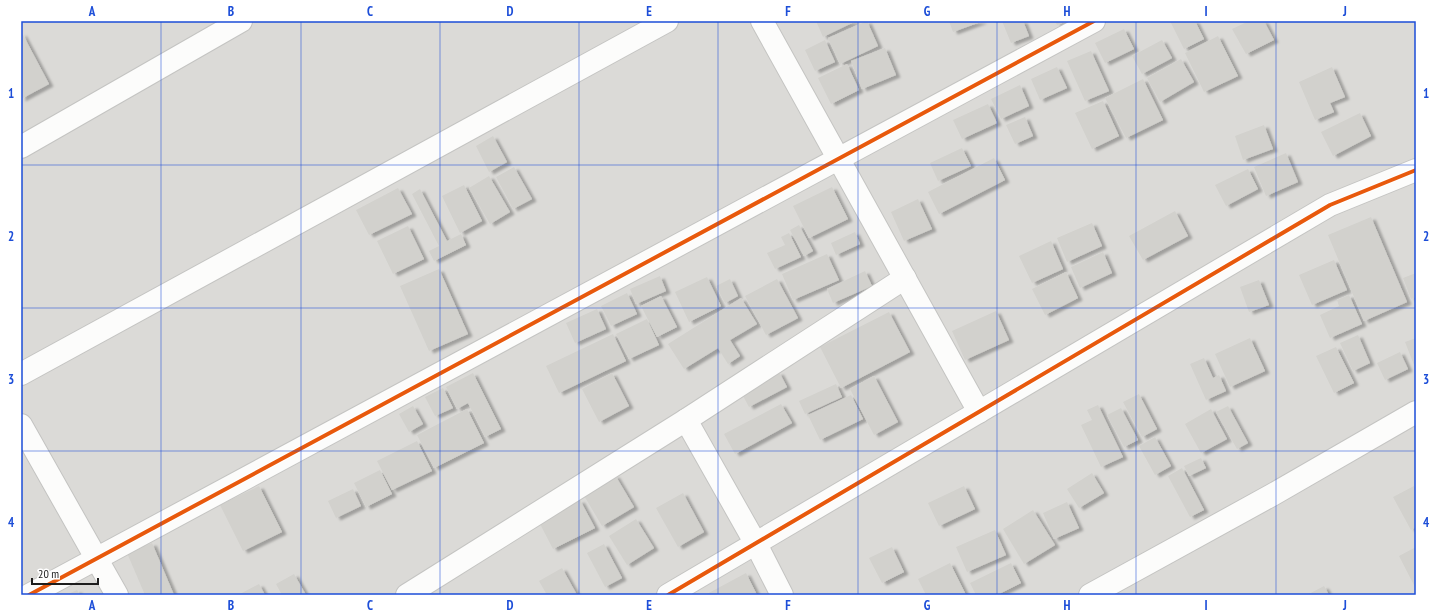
<svg xmlns="http://www.w3.org/2000/svg" width="1437" height="616" viewBox="0 0 1437 616" font-family="'PT Sans Narrow',sans-serif">
	<style>
		.residential { fill: #dbdad7 }
		.building { fill: #d2d1cd; filter: url(#shadow) }
		.lines { fill: none; stroke-linecap: round; stroke-linejoin: round }
		.minor-casing { stroke: #c4c4c2; stroke-width: 24 }
		.minor { stroke: #fcfcfb; stroke-width: 22 }
		.cycleway-casing { stroke: #fff; stroke-width: 6 }
		.cycleway { stroke: #e8590c; stroke-width: 4 }
		.grid { fill: none; stroke: #1d4ed8; stroke-width: 1; stroke-opacity: 0.55 }
		.neatline { fill: none; stroke: #1d4ed8; stroke-width: 1.5 }
		.grid-label { font-size: 13px; text-anchor: middle; font-weight: bold; fill: #1d4ed8 }
	</style>
	<defs>
		<filter id="shadow"><feDropShadow dx="4.5" dy="2.5" stdDeviation="1" flood-color="#0004"/></filter>
	</defs>
	<rect width="100%" height="100%" fill="#ecebe6"/>
	<rect class="residential" x="21" y="21" width="1395" height="574"/>
	<g class="building">
		<polygon points="816,21 856,21 823,37"/>
		<polygon points="867,21 878,46 840,64 828,38"/>
		<polygon points="949,21 983,21 953,32"/>
		<polygon points="1002,21 1023,21 1029,36 1011,43"/>
		<polygon points="1055,21 1067,21 1057,25"/>
		<polygon points="1170,21 1195,21 1204,39 1184,49"/>
		<polygon points="1249,21 1264,21 1274,40 1246,54 1232,29"/>
		<polygon points="1124,29 1134,49 1105,63 1095,43"/>
		<polygon points="22,33 49,84 21,99 21,34"/>
		<polygon points="1218,36 1238,76 1204,92 1185,53"/>
		<polygon points="825,40 835,62 815,71 805,50"/>
		<polygon points="1162,40 1172,58 1142,74 1132,56"/>
		<polygon points="885,48 896,75 862,89 851,61"/>
		<polygon points="1091,51 1109,91 1085,101 1067,61"/>
		<polygon points="1181,59 1194,82 1160,102 1147,78"/>
		<polygon points="847,64 859,90 831,104 818,78"/>
		<polygon points="1057,67 1067,88 1040,100 1031,79"/>
		<polygon points="1332,67 1345,97 1330,103 1334,112 1315,120 1299,82"/>
		<polygon points="1143,79 1163,120 1126,138 1105,98"/>
		<polygon points="1020,85 1029,106 1001,119 991,99"/>
		<polygon points="1103,101 1119,136 1092,149 1075,113"/>
		<polygon points="988,104 997,123 962,139 953,120"/>
		<polygon points="1360,113 1371,136 1333,156 1321,132"/>
		<polygon points="1025,117 1033,136 1015,144 1006,125"/>
		<polygon points="1264,125 1273,149 1243,160 1235,136"/>
		<polygon points="493,136 507,162 489,172 476,146"/>
		<polygon points="962,148 971,166 938,181 930,163"/>
		<polygon points="1286,153 1298,182 1266,196 1254,167"/>
		<polygon points="994,158 1005,180 939,214 928,192"/>
		<polygon points="514,167 532,199 513,209 496,177"/>
		<polygon points="1248,169 1258,189 1226,206 1215,185"/>
		<polygon points="489,176 510,212 490,224 469,188"/>
		<polygon points="464,185 482,221 460,233 442,196"/>
		<polygon points="832,187 848,219 809,238 793,206"/>
		<polygon points="398,188 412,214 369,235 356,210"/>
		<polygon points="420,189 447,241 461,234 466,245 434,261 429,251 439,246 412,194"/>
		<polygon points="918,199 932,229 904,241 891,212"/>
		<polygon points="1175,211 1188,236 1143,260 1129,236"/>
		<polygon points="1371,217 1407,302 1364,321 1328,235"/>
		<polygon points="1092,223 1102,246 1067,262 1057,238"/>
		<polygon points="799,225 813,251 804,256 790,230"/>
		<polygon points="408,226 424,259 393,274 377,241"/>
		<polygon points="855,232 860,244 836,255 831,243"/>
		<polygon points="789,233 801,257 775,269 767,253 785,245 781,237"/>
		<polygon points="1051,241 1063,269 1032,283 1019,256"/>
		<polygon points="1103,252 1112,273 1080,288 1071,267"/>
		<polygon points="827,254 839,280 793,300 782,274"/>
		<polygon points="1334,260 1347,290 1312,305 1299,275"/>
		<polygon points="439,269 468,334 429,351 400,286"/>
		<polygon points="865,271 872,286 833,303 827,289"/>
		<polygon points="1066,272 1078,298 1045,315 1032,289"/>
		<polygon points="1416,273 1416,297 1411,299 1403,278"/>
		<polygon points="660,276 666,291 636,304 630,289"/>
		<polygon points="707,277 721,306 689,322 675,292"/>
		<polygon points="730,279 738,296 725,303 716,286"/>
		<polygon points="777,279 798,318 766,335 745,296"/>
		<polygon points="1259,280 1269,305 1249,312 1240,287"/>
		<polygon points="627,293 637,314 611,326 601,306"/>
		<polygon points="1349,295 1362,324 1330,338 1320,315 1339,306 1337,300"/>
		<polygon points="661,296 677,327 657,337 641,306"/>
		<polygon points="741,298 757,324 730,340 740,356 728,364 718,348 684,369 668,344"/>
		<polygon points="597,309 606,329 575,343 566,323"/>
		<polygon points="996,311 1009,340 965,360 952,331"/>
		<polygon points="889,312 910,352 841,388 820,347"/>
		<polygon points="647,319 659,345 629,359 616,334"/>
		<polygon points="613,334 626,361 559,393 546,366"/>
		<polygon points="1358,335 1370,363 1353,371 1340,343"/>
		<polygon points="1250,338 1265,371 1230,387 1215,354"/>
		<polygon points="1416,338 1416,370 1405,342"/>
		<polygon points="1336,347 1354,383 1334,393 1316,356"/>
		<polygon points="1400,352 1408,369 1385,380 1377,363"/>
		<polygon points="1204,358 1213,378 1219,375 1226,391 1206,400 1190,364"/>
		<polygon points="779,372 787,387 749,407 741,392"/>
		<polygon points="473,373 501,429 485,437 468,403 457,409 446,387"/>
		<polygon points="612,373 629,406 599,422 582,389"/>
		<polygon points="874,376 898,422 874,435 850,389"/>
		<polygon points="836,384 842,397 805,414 799,401"/>
		<polygon points="443,388 453,408 435,416 425,397"/>
		<polygon points="1139,394 1157,429 1142,437 1123,402"/>
		<polygon points="851,395 863,419 820,440 808,415"/>
		<polygon points="781,404 792,423 735,454 724,434"/>
		<polygon points="1098,405 1123,457 1101,467 1081,425 1092,420 1087,410"/>
		<polygon points="413,406 423,424 409,432 399,414"/>
		<polygon points="1228,406 1248,443 1237,449 1216,412"/>
		<polygon points="1121,408 1138,440 1124,447 1107,415"/>
		<polygon points="467,409 484,443 434,468 417,435"/>
		<polygon points="1211,409 1227,439 1201,453 1185,424"/>
		<polygon points="1155,437 1171,466 1155,475 1139,446"/>
		<polygon points="417,441 432,471 392,490 377,461"/>
		<polygon points="1201,458 1206,468 1189,476 1184,466"/>
		<polygon points="1182,468 1204,510 1190,517 1168,476"/>
		<polygon points="380,470 392,494 366,507 354,483"/>
		<polygon points="1092,473 1104,493 1079,508 1067,489"/>
		<polygon points="615,475 634,507 602,526 583,494"/>
		<polygon points="259,486 282,532 243,551 220,505"/>
		<polygon points="964,486 975,509 939,526 928,503"/>
		<polygon points="1414,486 1416,491 1416,527 1411,530 1393,497"/>
		<polygon points="353,489 361,506 336,518 328,501"/>
		<polygon points="683,493 704,532 678,547 656,508"/>
		<polygon points="580,500 595,528 553,549 539,522"/>
		<polygon points="1067,502 1079,528 1054,539 1043,513"/>
		<polygon points="1033,510 1055,545 1024,564 1003,529"/>
		<polygon points="636,519 654,548 627,565 609,536"/>
		<polygon points="995,530 1006,555 967,572 956,547"/>
		<polygon points="152,543 174,595 145,595 127,553"/>
		<polygon points="604,544 622,578 605,587 587,553"/>
		<polygon points="892,547 904,572 882,583 869,558"/>
		<polygon points="1416,547 1416,589 1399,556"/>
		<polygon points="950,563 966,595 926,595 918,579"/>
		<polygon points="1011,563 1021,583 997,595 976,595 970,583"/>
		<polygon points="562,568 577,595 547,595 539,581"/>
		<polygon points="746,573 757,595 705,595"/>
		<polygon points="294,574 306,595 282,595 276,584"/>
		<polygon points="259,584 265,595 238,595"/>
		<polygon points="1324,586 1329,595 1307,595"/>
		<polygon points="77,590 80,595 66,595"/>
	</g>
	<g class="lines">
		<g class="minor-casing">
			<g id="minor">
				<polyline points="762,21 979,412"/>
				<polyline points="21,147 241,21"/>
				<polyline points="21,374 667,21"/>
				<polyline points="686,420 756,544 782,595"/>
				<polyline points="21,425 117,595"/>
				<polyline points="29,595 1094,21"/>
				<polyline points="407,595 686,420 905,278"/>
				<polyline points="668,595 1330,205 1416,170"/>
				<polyline points="1090,595 1272,495 1416,412"/>
			</g>
		</g>
		<use href="#minor" class="minor"/>
		<g class="cycleway-casing">
			<g id="cycleway">
				<polyline points="29,595 1094,21"/>
				<polyline points="668,595 1330,205 1416,170"/>
			</g>
		</g>
		<use href="#cycleway" class="cycleway"/>
	</g>
	<path class="grid" d="M161,21V595M301,21V595M440,21V595M579,21V595M718,21V595M858,21V595M997,21V595M1136,21V595M1276,21V595M21,165H1416M21,308H1416M21,451H1416"/>
	<rect width="1437" height="616" fill="none" stroke="#ffffff" stroke-width="44"/>
	<path d="M32 578v6h66v-6" fill="none" stroke="#1d1d1d" stroke-width="2"/>
	<text x="38" y="578" font-size="12" fill="#1d1d1d" stroke="#ffffff" stroke-width="3" paint-order="stroke">20 m</text>
	<rect x="22" y="22" width="1393" height="572" class="neatline"/>
	<g class="grid-label">
		<text x="92" y="16">A</text>
		<text x="231" y="16">B</text>
		<text x="370" y="16">C</text>
		<text x="510" y="16">D</text>
		<text x="649" y="16">E</text>
		<text x="788" y="16">F</text>
		<text x="927" y="16">G</text>
		<text x="1067" y="16">H</text>
		<text x="1206" y="16">I</text>
		<text x="1345" y="16">J</text>
		<text x="11" y="98">1</text>
		<text x="1426" y="98">1</text>
		<text x="11" y="241">2</text>
		<text x="1426" y="241">2</text>
		<text x="11" y="384">3</text>
		<text x="1426" y="384">3</text>
		<text x="11" y="527">4</text>
		<text x="1426" y="527">4</text>
		<text x="92" y="610">A</text>
		<text x="231" y="610">B</text>
		<text x="370" y="610">C</text>
		<text x="510" y="610">D</text>
		<text x="649" y="610">E</text>
		<text x="788" y="610">F</text>
		<text x="927" y="610">G</text>
		<text x="1067" y="610">H</text>
		<text x="1206" y="610">I</text>
		<text x="1345" y="610">J</text>
	</g>
</svg>
